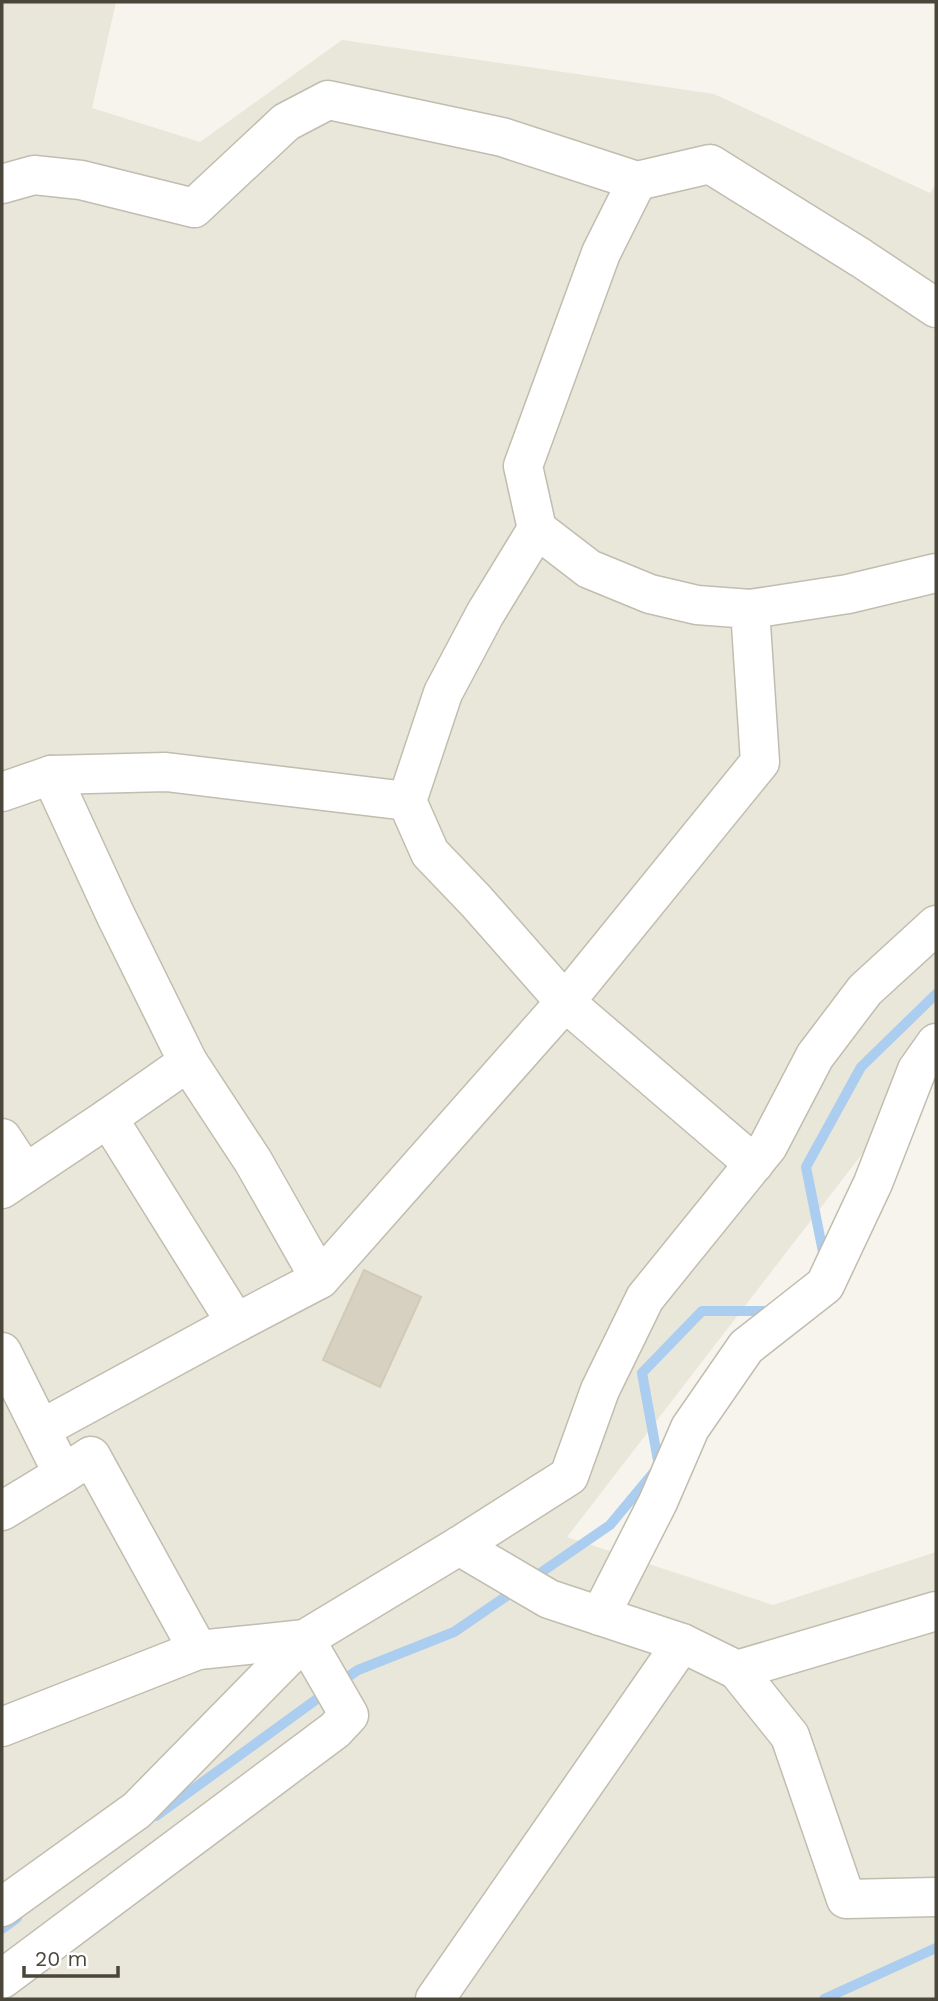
<svg xmlns="http://www.w3.org/2000/svg" width="938" height="2001" viewBox="0 0 938 2001" font-family="'Work Sans',sans-serif">
	<style>
		.residential { fill: #e9e6da }
		.lines { fill: none; stroke-linecap: round; stroke-linejoin: round }
		.stream { stroke: #abcdf0; stroke-width: 10 }
		.building { fill: #d7d1c2; stroke: #d2cab5; stroke-width: 2 }
		.minor-casing { stroke: #c1bdaf; stroke-width: 41 }
		.minor { stroke: #fff; stroke-width: 38 }
	</style>
	<rect width="100%" height="100%" fill="#f6f4ec"/>
	<polygon class="residential" points="2,2 116,2 92,108 200,142 342,40 714,94 930,193 936,184 936,1058 567,1537 773,1605 936,1552 936,1999 2,1999"/>
	<g class="lines">
		<g class="stream">
			<polyline points="824,1257 806,1167 861,1067 936,994"/>
			<polyline points="533,1578 610,1525 659,1466 642,1373 702,1311 770,1311"/>
			<polyline points="340,1682 358,1670 454,1632 517,1589"/>
			<polyline points="156,1816 328,1691"/>
			<polyline points="2,1929 17,1918"/>
			<polyline points="824,1999 936,1948"/>
		</g>
	</g>
	<polygon class="building" points="364,1270 421,1297 380,1387 323,1360"/>
	<g class="lines">
		<g class="minor-casing">
			<g id="minor">
				<polyline points="2,184 34,175 81,180 194,208 286,122 328,100 502,137 637,181"/>
				<polyline points="537,529 485,614 443,693 407,801 430,853 476,901 565,1002 754,1164"/>
				<polyline points="750,609 848,594 936,573"/>
				<polyline points="51,775 115,914 188,1062 253,1161 320,1279"/>
				<polyline points="2,792 51,775 166,772 407,801"/>
				<polyline points="2,1138 25,1173"/>
				<polyline points="2,1189 108,1118 188,1062"/>
				<polyline points="236,1323 320,1279 565,1002 760,762 750,609 697,605 650,594 589,569 537,529 523,466 601,253 637,181 710,164 861,258 936,308"/>
				<polyline points="2,1352 63,1474 91,1456 198,1650"/>
				<polyline points="41,1429 236,1323 108,1118"/>
				<polyline points="2,1511 63,1474"/>
				<polyline points="459,1546 549,1599 682,1643 737,1670 936,1611"/>
				<polyline points="600,1616 658,1502 690,1428 746,1347 825,1285 873,1183 917,1070 936,1043"/>
				<polyline points="737,1670 790,1736 846,1899 936,1897"/>
				<polyline points="2,1727 198,1650 305,1639 459,1546 569,1476 600,1390 645,1298 768,1146 815,1056 865,990 936,925"/>
				<polyline points="2,1907 137,1810 305,1639 349,1715 335,1730 2,1979"/>
				<polyline points="435,1999 682,1643"/>
			</g>
		</g>
		<use href="#minor" class="minor"/>
	</g>
	<rect width="938" height="2001" fill="none" stroke="#4a463a" stroke-width="7"/>
	<path d="M24 1966v10h94v-10" fill="none" stroke="#4a463a" stroke-width="3.5"/>
	<text x="35" y="1966" font-size="21" fill="#4a463a" stroke="#ffffff" stroke-width="5" paint-order="stroke">20 m</text>
</svg>
